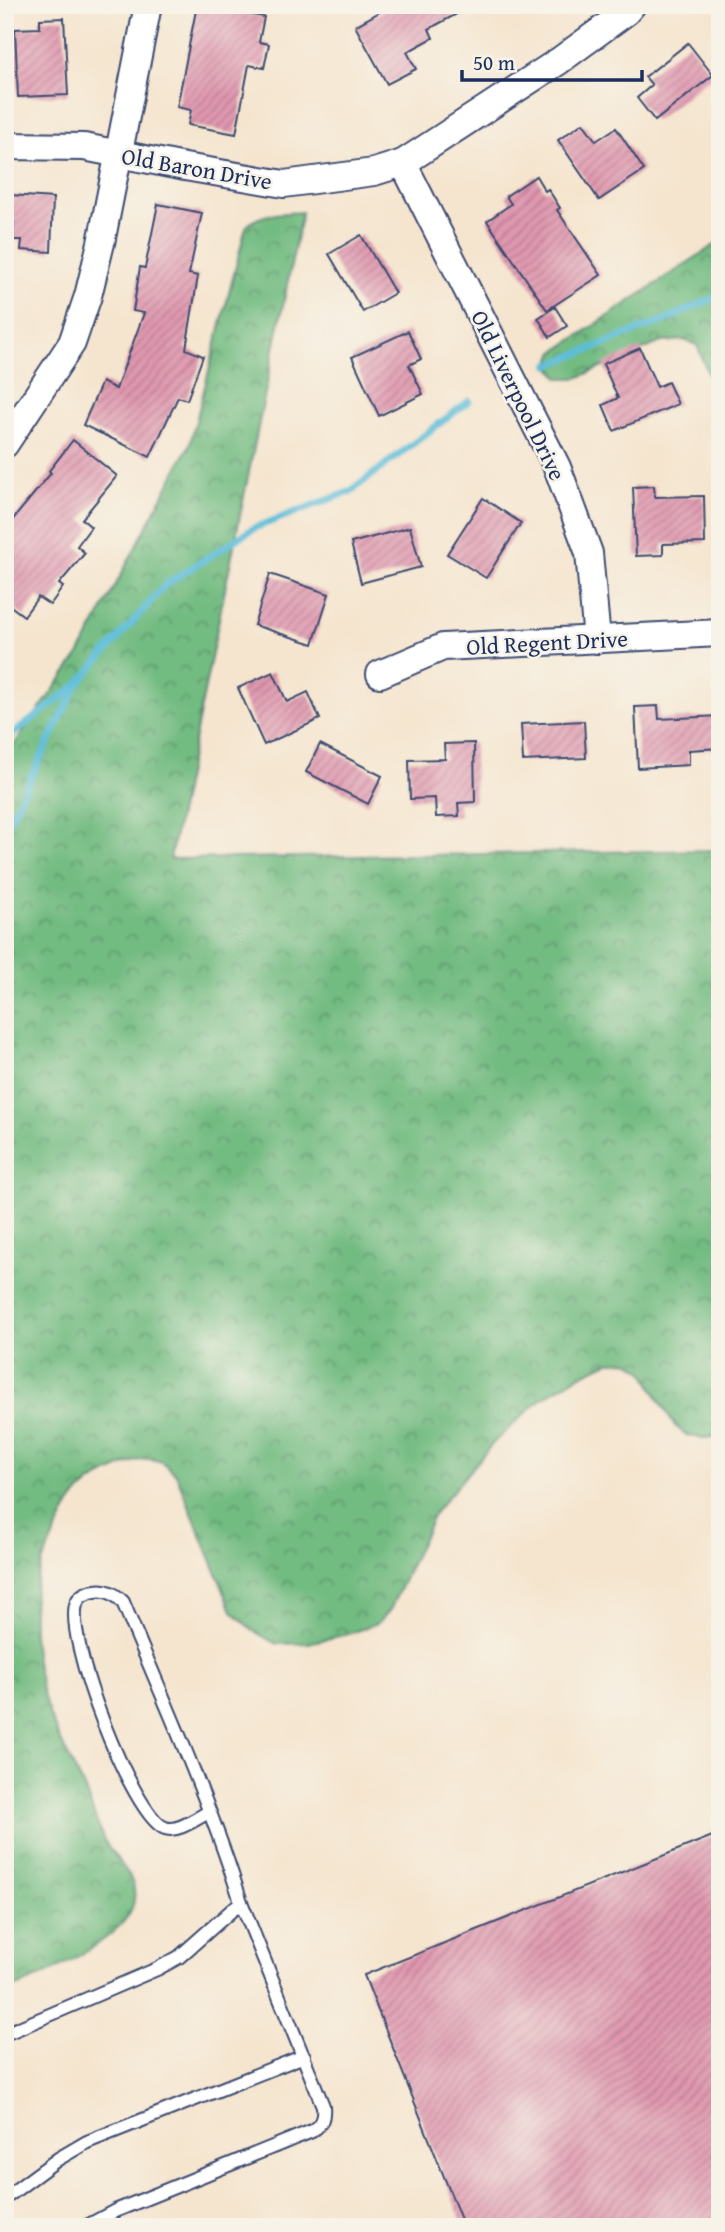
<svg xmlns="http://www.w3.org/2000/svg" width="725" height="2232" viewBox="0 0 725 2232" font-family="'Gentium Book Plus',serif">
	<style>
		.forest { fill: url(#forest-crowns); stroke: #467570; stroke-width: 2 }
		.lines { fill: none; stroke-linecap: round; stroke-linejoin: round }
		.stream { stroke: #5bbdd9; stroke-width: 7 }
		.building { fill: url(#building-hatch) }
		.lane-casing { stroke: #3c4a6f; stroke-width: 16 }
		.street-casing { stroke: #3c4a6f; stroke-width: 30 }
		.lane { stroke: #fff; stroke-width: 12 }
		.street { stroke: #fff; stroke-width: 26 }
		.labels { text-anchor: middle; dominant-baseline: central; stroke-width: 5; stroke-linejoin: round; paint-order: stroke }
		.street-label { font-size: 23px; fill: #1b2f5e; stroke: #f7f3e8 }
	</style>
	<defs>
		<pattern id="forest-crowns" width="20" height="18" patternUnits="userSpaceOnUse" patternTransform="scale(1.75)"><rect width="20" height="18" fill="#72bb81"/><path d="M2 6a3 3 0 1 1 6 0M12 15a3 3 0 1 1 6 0" fill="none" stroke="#5d986d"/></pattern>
		<pattern id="building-hatch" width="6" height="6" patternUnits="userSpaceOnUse" patternTransform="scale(1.75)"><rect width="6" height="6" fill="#e098af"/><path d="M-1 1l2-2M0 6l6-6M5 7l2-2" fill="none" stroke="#b57c92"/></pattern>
	</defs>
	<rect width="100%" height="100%" fill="#f7f3e8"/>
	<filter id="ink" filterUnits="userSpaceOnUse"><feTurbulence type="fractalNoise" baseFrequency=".0143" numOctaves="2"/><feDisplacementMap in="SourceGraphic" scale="14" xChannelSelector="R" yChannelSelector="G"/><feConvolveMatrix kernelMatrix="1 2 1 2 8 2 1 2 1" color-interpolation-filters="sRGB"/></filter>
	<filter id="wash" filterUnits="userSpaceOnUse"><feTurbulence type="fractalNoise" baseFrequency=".00686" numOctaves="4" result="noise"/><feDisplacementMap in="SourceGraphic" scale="28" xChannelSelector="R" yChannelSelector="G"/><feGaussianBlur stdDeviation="1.57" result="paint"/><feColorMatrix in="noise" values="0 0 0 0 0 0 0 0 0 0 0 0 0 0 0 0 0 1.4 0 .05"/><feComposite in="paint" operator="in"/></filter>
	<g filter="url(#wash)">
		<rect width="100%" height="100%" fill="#f5e5cf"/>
		<g class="forest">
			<path d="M302,212L170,859L720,850V1436L704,1438L688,1436L674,1425L643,1371L628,1361L608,1362L579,1376L541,1399L494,1442L435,1512L390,1610L378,1623L348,1634L308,1643L277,1644L252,1630L232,1611L176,1474C171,1470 165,1463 159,1461C141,1454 120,1468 104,1475C76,1487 64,1514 52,1540C45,1556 37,1572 35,1590C28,1635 38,1689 56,1731C65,1750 75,1769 84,1788C91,1804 96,1822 103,1838C115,1862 143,1878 132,1908C120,1940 37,1981 5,1991V757L80,653L190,444L246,227C259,212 283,214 302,212Z"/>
			<polygon points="720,241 720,405 697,345 684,340 661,342 577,378 559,378 549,365 553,353"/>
		</g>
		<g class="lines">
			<g class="stream">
				<polyline points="549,365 663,321 720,295"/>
				<polyline points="5,740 77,685 166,584 254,528 351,491 469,401"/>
				<polyline points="5,829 75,689"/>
			</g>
		</g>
		<g id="blocks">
			<g class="building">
				<polygon points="197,5 264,17 259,42 269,44 264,68 249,65 236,134 188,125 191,110 177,107"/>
				<polygon points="392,5 473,5 429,29 433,38 407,52 416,69 387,84 355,26"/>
				<polygon points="64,18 68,95 18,97 15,29 40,28 40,19"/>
				<polygon points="688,43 713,75 655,121 637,98 652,85 645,77"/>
				<polygon points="583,123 596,141 616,128 644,170 599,200 558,140"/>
				<polygon points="536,176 545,191 548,189 560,208 557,210 601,275 547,310 487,221 511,204 506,196"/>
				<polygon points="10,195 53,198 51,252 21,250 22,240 13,240 14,222 9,222"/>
				<polygon points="158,204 202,213 189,274 198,276 186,349 203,356 187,400 178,397 150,457 83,425 102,382 116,389 144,313 133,311 140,267 145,268"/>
				<polygon points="361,235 395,293 363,312 329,254"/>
				<polygon points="555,307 567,326 550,337 538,318"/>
				<polygon points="408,331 421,359 409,365 423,394 379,416 352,357"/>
				<polygon points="640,348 657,387 668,382 678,404 614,431 603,405 618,398 603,364"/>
				<polygon points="73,440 117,476 82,519 91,527 77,546 85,553 59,584 63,587 50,605 38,597 24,616 5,602 5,529 51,473 49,471"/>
				<polygon points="654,486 655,497 704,496 705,543 663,544 663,555 636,556 633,487"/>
				<polygon points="483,498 521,523 486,578 447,554"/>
				<polygon points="410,527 421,567 361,583 351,543"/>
				<polygon points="270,574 329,594 313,644 254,625"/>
				<polygon points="273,672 287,702 308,692 320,719 264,745 238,688"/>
				<polygon points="658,706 659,719 720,716 720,748 689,750 689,765 638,768 635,707"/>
				<polygon points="584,721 586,758 523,761 521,724"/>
				<polygon points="474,743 475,802 458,803 459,816 436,817 435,798 410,799 409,760 445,759 444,744"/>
				<polygon points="320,744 382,776 368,804 306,772"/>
				<polygon points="720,1833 720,2227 464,2227 364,1975"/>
			</g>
		</g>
	</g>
	<g filter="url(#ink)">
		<use href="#blocks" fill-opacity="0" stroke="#3c4a6f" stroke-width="2"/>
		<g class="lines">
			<g class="lane-casing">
				<g id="lane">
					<path d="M209,1812C198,1817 178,1833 165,1828C133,1817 62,1634 77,1602C80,1595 88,1592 95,1591C107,1589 115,1594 123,1602C164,1701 209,1799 241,1902"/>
					<path d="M5,2034L157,1969L179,1957L241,1902L323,2106C324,2118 322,2124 312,2131L115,2211L85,2227"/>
					<polyline points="5,2198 58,2159 87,2142 304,2056"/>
				</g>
			</g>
			<g class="street-casing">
				<g id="street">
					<polyline points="5,146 84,147 185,167 284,184 374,172 403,163 559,61 626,12 632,5"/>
					<polyline points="403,163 557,467 589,553 597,640"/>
					<polyline points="5,444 72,343 88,296 101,243 148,5"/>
					<polyline points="380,674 443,647 720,633"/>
				</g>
			</g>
			<use href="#lane" class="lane"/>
			<use href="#street" class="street"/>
		</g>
	</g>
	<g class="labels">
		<g class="street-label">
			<text transform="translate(197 168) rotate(10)">Old Baron Drive</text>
			<text transform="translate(519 395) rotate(64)">Old Liverpool Drive</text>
			<text transform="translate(547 642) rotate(-3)">Old Regent Drive</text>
		</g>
	</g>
	<rect width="725" height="2232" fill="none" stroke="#f7f3e8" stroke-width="28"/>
	<path d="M462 70v10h180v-10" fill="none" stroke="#1b2f5e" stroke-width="3.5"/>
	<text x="473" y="70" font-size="21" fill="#1b2f5e" stroke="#f7f3e8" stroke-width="5" paint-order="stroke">50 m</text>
</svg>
